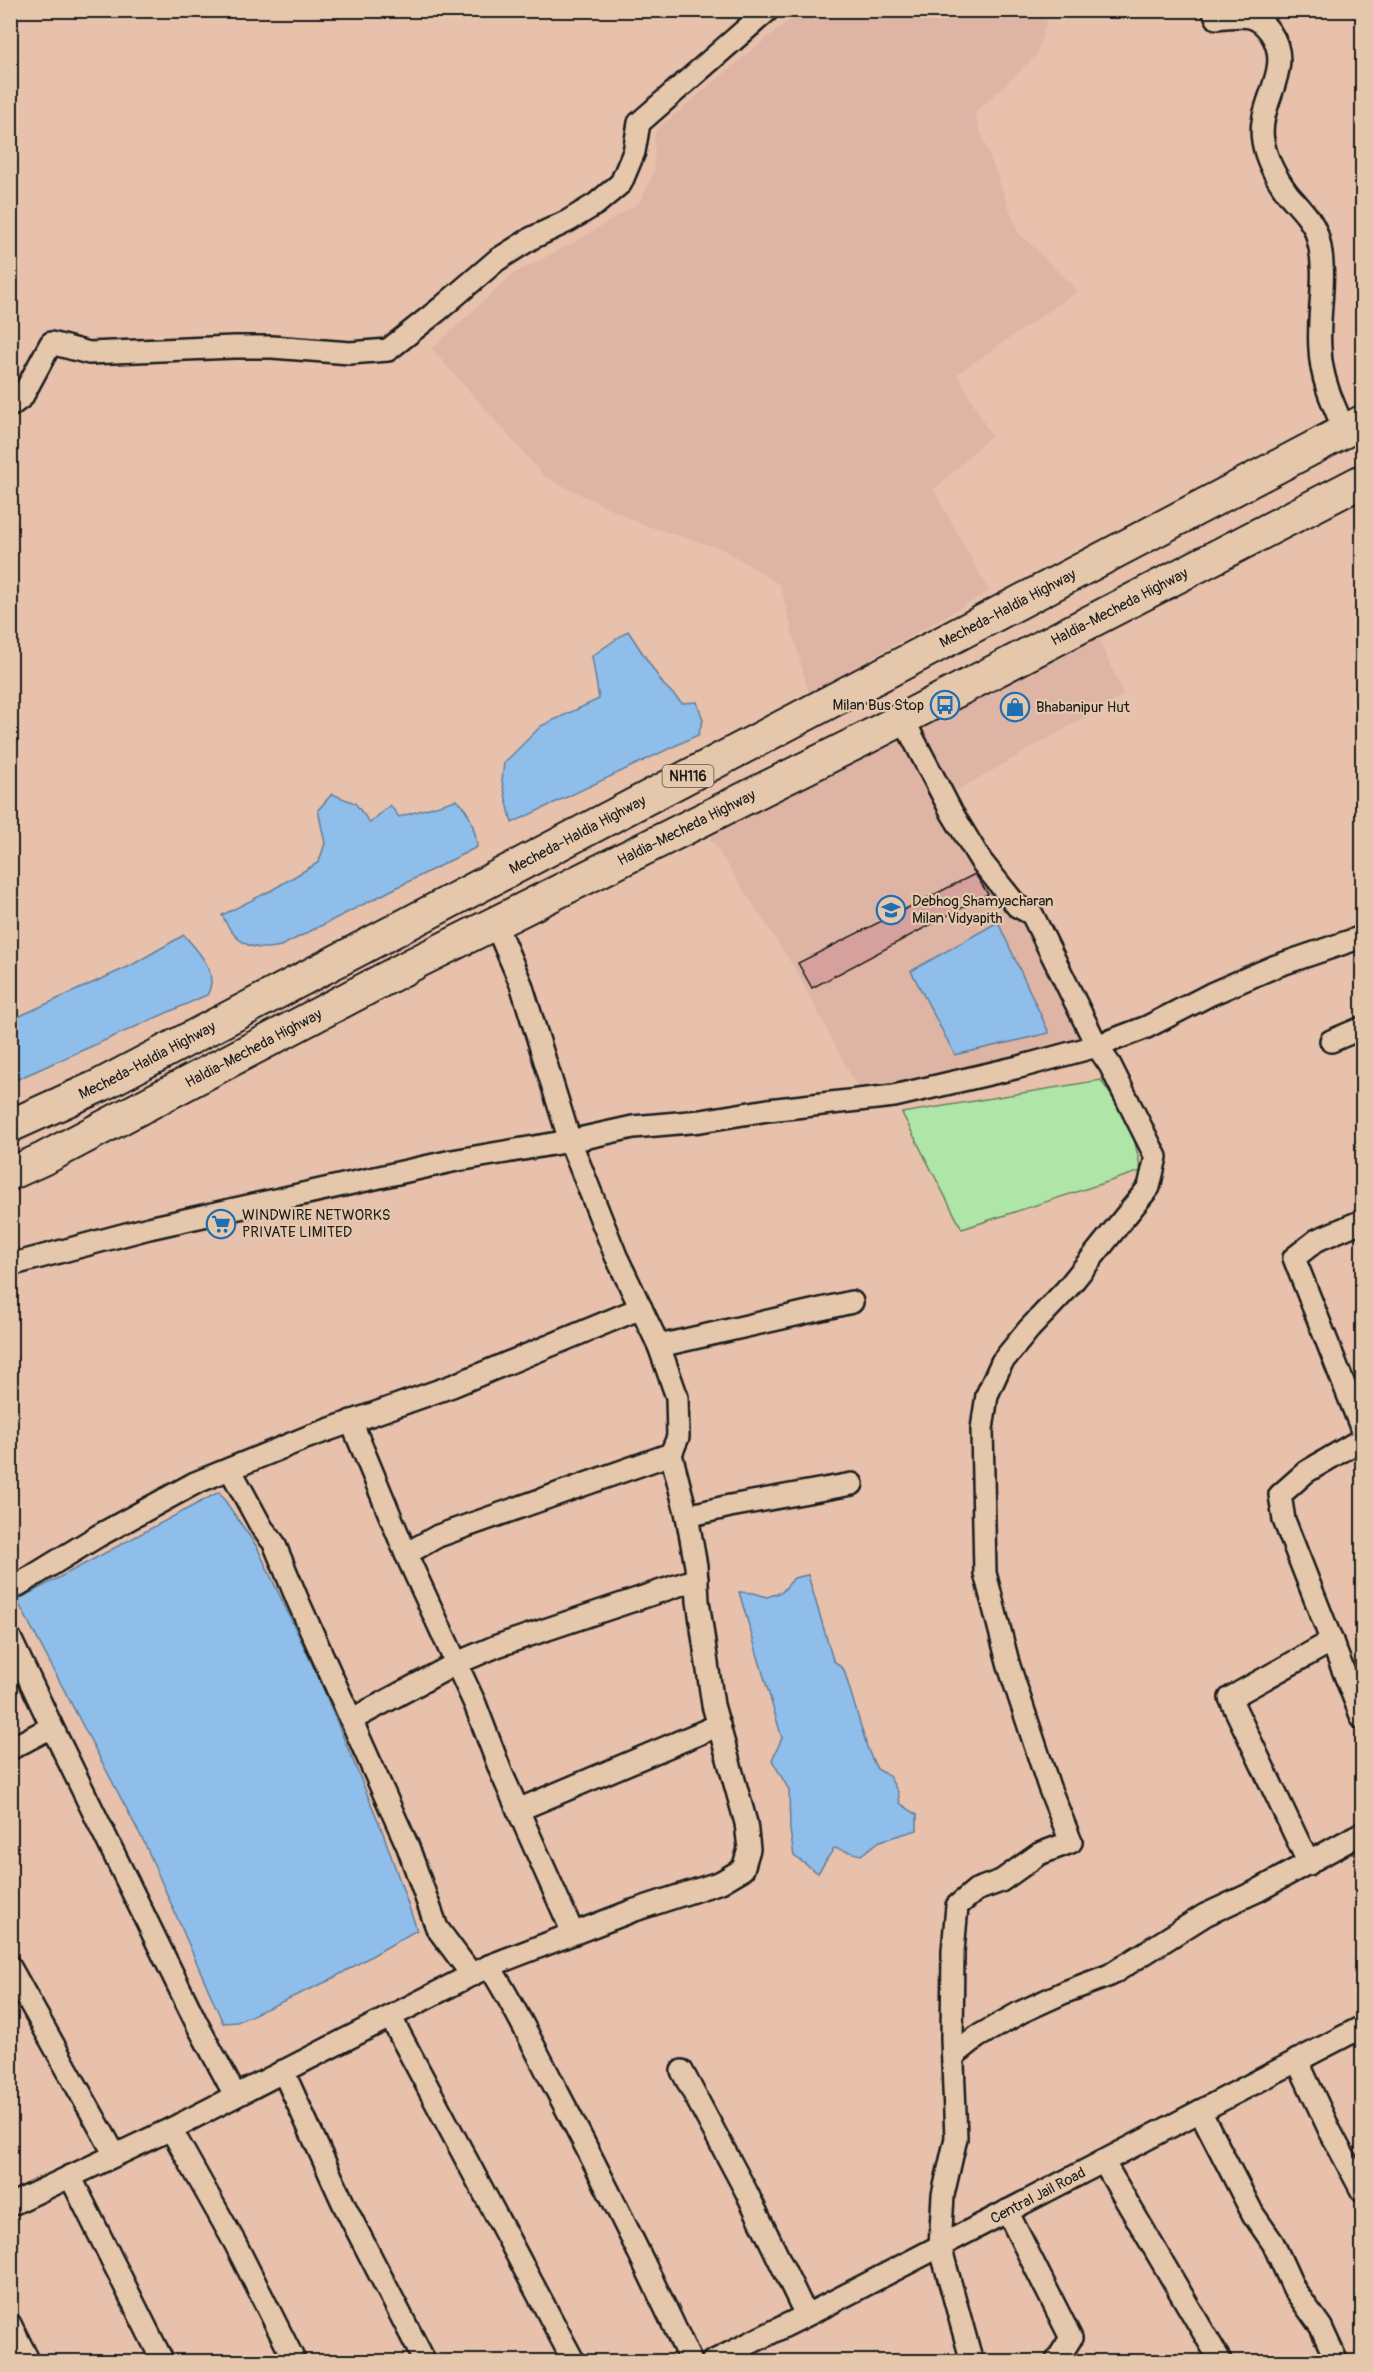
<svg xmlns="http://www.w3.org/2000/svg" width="1373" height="2372" viewBox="0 0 1373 2372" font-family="Pangolin,sans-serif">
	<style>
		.built { fill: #deb4a5 }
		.green { fill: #afe5a7; stroke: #668062; stroke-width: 1.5 }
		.water { fill: #8fbeea; stroke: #617d98; stroke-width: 1.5 }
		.building { fill: #d6a19d; stroke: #1c1c1c; stroke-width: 1.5 }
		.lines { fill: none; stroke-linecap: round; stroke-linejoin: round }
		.minor-casing { stroke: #1c1c1c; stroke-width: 26 }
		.highway-casing { stroke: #1c1c1c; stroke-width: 36 }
		.minor { stroke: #e5c8ac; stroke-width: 21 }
		.highway { stroke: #e5c8ac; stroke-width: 32 }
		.labels { text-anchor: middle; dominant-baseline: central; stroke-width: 4.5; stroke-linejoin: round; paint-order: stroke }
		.shield { fill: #e5c8ac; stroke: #585047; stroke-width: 1.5 }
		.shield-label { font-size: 14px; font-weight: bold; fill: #1c1c1c }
		.street-label { font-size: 15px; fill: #1c1c1c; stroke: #e5c8ac }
		.poi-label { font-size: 15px; fill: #1c1c1c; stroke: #e5c8ac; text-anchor: start }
	</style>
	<rect width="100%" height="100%" fill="#e7c1ac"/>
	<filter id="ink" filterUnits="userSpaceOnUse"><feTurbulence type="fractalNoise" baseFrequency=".0167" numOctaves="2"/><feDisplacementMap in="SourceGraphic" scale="12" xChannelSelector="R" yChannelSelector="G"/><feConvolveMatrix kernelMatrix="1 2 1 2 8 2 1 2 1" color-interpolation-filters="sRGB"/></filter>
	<g filter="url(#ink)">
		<g class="built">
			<polygon points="801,10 1047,11 1048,16 1036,56 974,114 1018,232 1078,291 957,374 991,435 934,490 989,591 809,694 780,585 723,549 644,525 545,477 432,349 512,275 584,237 640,202 654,172 655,131"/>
			<polygon points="1091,622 1124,695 944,798 1017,906 1097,1046 864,1100 794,967 699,821"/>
		</g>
		<polygon class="green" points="1101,1080 1132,1128 1141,1171 962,1229 902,1113"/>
		<g class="water">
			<polygon points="628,631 663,684 682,703 697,702 703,720 698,735 512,823 502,781 504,763 541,726 599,699 592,656"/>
			<path d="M332,794L355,803L370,823L390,805L399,817L456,800C469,808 476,832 477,847L281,946C251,953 234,942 222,915L272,890L319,862L325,843L318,810Z"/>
			<polygon points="998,922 1049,1033 955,1055 911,971"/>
			<path d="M184,935C198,951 220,973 207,995L11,1082V1020L130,966Z"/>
			<polygon points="219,1492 257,1547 319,1679 382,1830 417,1930 328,1981 237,2022 223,2023 145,1844 17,1600"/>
			<polygon points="808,1575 833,1660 844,1670 868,1750 877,1769 889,1776 898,1792 900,1803 917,1815 917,1830 880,1841 861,1855 834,1848 818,1873 794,1856 790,1830 789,1790 772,1760 782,1738 739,1592 754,1593 767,1597 782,1592 794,1578"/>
		</g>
		<polygon class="building" points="975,874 988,894 812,988 798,963"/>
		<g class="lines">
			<g class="minor-casing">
				<g id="minor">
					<path d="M1213,10L1217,18C1240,16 1255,11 1270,32C1296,69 1256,103 1263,141C1266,160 1277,179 1288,194C1299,207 1312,219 1317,235C1329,275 1317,309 1320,349C1321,379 1333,404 1345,431"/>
					<polyline points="10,406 22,397 51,343 89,353 234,347 272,347 350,353 388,350 441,308 497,260 532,238 568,221 596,204 621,183 634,152 639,123 768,10"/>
					<polyline points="903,719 952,813 981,861 1017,906 1032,914 1097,1046 1110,1065 1156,1157 1149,1187 1066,1290 1029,1329 1002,1362 987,1395 982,1429 985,1573 1009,1666 1049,1787 1071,1842 1039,1854 1001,1881 976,1890 957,1906 953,1951 952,2039 956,2138 943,2195 940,2246 972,2362"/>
					<polyline points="495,923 521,984 570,1141 633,1127 701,1121 768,1110 894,1096 1019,1067 1097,1046 1147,1027 1211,994 1276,966 1362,937"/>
					<polyline points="1331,1041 1362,1028"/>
					<polyline points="1362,1221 1317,1240 1294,1258 1362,1430"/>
					<polyline points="10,1265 149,1228 452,1161 570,1141 616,1256 659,1346 677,1397 678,1437 671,1454 687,1516 696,1566 698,1601 713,1705 746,1823 749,1849 743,1869 721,1882 632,1911 489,1966 171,2129 10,2205"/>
					<polyline points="659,1346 852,1302"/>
					<polyline points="351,1421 406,1554"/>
					<polyline points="1362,1439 1306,1472 1280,1495 1284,1520 1362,1718"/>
					<polyline points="230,1469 262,1528 274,1543 298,1601 408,1847 437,1928 472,1975"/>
					<polyline points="687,1516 730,1506 852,1484"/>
					<polyline points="10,1590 98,1536 195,1483 308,1437 452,1386 641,1308"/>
					<polyline points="10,1638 51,1725 44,1731 10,1749"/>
					<polyline points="351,1720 457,1663 497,1646 697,1579"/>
					<polyline points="51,1725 197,2024 235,2095"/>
					<polyline points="518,1810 719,1725"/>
					<polyline points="1309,1864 1230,1698 1332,1641"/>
					<polyline points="573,1933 501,1772 475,1704 406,1554 438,1536 671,1454"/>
					<path d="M489,1966C515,2006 535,2049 557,2091C604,2180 648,2270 691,2362"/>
					<polyline points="10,1967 115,2155"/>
					<polyline points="391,2018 574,2362"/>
					<polyline points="953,2056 977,2037 1021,2012 1065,1992 1110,1975 1205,1915 1257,1891 1362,1833"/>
					<polyline points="1297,2060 1330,2131 1362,2191"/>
					<polyline points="283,2071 345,2207 425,2362"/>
					<polyline points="682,2071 746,2191 806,2315"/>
					<polyline points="1200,2111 1253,2214 1273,2243 1294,2289 1321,2327 1337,2362"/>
					<polyline points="171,2129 235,2243 295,2362"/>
					<polyline points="1103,2161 1221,2362"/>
					<polyline points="70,2176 163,2362"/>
					<polyline points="1007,2211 1071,2338 1056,2362"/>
					<polyline points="10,2324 29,2362"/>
					<path id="s1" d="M712,2362L817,2310L1362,2027"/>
				</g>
			</g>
			<g class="highway-casing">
				<g id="highway">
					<path id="s2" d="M10,1126L101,1085L1362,422"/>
					<path id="s3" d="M10,1174L45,1158L417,962L860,741L1362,481"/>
				</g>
			</g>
			<use href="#minor" class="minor"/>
			<use href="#highway" class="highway"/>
		</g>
	</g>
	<defs>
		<g id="bus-ring" transform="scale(1.5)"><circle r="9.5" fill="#e5c8ac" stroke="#1f6fb2" stroke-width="1.5"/><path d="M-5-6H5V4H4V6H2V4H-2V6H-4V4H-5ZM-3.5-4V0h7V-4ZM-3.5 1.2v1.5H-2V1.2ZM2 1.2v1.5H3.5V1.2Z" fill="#1f6fb2"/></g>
		<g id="shop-ring" transform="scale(1.5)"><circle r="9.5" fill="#e5c8ac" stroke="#1f6fb2" stroke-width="1.5"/><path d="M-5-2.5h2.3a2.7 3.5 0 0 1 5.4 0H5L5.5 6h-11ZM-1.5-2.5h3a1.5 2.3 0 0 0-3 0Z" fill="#1f6fb2"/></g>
		<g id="school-ring" transform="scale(1.5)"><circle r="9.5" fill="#e5c8ac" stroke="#1f6fb2" stroke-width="1.5"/><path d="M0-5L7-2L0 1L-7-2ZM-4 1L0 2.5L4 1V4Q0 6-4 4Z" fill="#1f6fb2"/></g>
		<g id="supermarket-ring" transform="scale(1.5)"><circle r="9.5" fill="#e5c8ac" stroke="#1f6fb2" stroke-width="1.5"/><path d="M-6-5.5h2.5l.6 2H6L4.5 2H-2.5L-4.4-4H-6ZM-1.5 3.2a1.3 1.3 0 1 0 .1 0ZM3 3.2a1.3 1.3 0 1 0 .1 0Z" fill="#1f6fb2"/></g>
	</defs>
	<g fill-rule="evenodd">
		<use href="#bus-ring" x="945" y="705"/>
		<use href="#shop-ring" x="1015" y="707"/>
		<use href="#school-ring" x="891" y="910"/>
		<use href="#supermarket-ring" x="221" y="1224"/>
	</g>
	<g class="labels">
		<rect class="shield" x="662.5" y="765" width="51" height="22" rx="4.5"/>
		<g class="shield-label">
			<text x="688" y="776">NH116</text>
		</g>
		<g class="street-label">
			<text stroke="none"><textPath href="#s3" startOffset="1246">Haldia-Mecheda Highway</textPath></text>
			<text stroke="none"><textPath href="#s2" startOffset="1124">Mecheda-Haldia Highway</textPath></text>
			<text stroke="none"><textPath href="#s3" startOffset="760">Haldia-Mecheda Highway</textPath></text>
			<text stroke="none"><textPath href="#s2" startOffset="638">Mecheda-Haldia Highway</textPath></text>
			<text stroke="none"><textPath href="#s3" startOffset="274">Haldia-Mecheda Highway</textPath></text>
			<text stroke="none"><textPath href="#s2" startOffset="152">Mecheda-Haldia Highway</textPath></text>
			<text stroke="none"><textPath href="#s1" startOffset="366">Central Jail Road</textPath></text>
		</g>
		<g class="poi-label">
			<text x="924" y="705" text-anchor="end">Milan Bus Stop</text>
			<text x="1036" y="707">Bhabanipur Hut</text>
			<text x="912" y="901">Debhog Shamyacharan<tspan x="912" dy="17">Milan Vidyapith</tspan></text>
			<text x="242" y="1215">WINDWIRE NETWORKS<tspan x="242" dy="17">PRIVATE LIMITED</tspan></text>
		</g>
	</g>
	<rect width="1373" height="2372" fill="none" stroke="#e5c8ac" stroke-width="36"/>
	<rect x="18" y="18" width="1337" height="2336" fill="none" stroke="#1c1c1c" stroke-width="2" filter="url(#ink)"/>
</svg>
